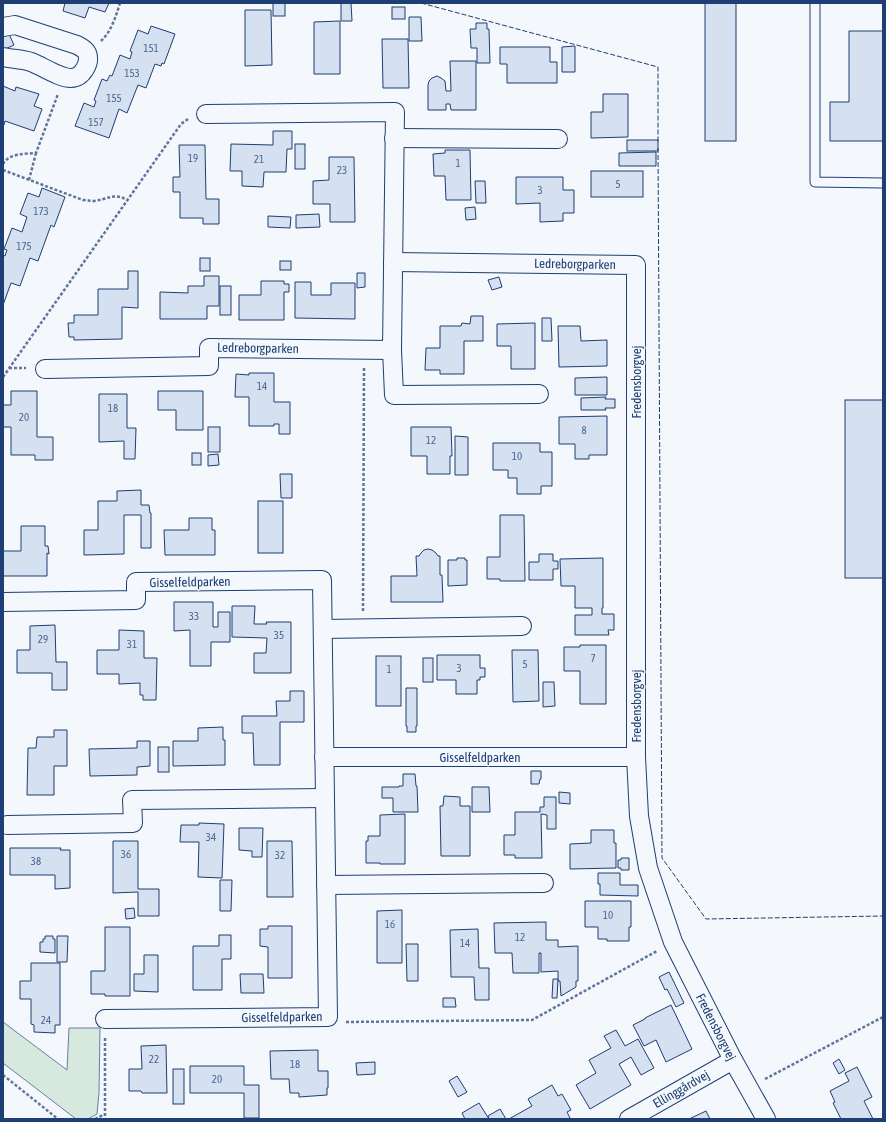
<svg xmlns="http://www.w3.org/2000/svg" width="886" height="1122" viewBox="0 0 886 1122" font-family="'Asap Condensed',sans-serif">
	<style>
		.green { fill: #d7e8df; stroke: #687fa3 }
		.building { fill: #d5e0f0; stroke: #1d3f73 }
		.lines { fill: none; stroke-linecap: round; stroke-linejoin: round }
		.service-casing { stroke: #1d3f73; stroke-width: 11 }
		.minor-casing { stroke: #1d3f73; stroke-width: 20 }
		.path { stroke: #5e769c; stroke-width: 2.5; stroke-dasharray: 3 2; stroke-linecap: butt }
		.service { stroke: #f4f7fb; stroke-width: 9 }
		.minor { stroke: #f4f7fb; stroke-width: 18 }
		.fence { stroke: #1d3f73; stroke-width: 1; stroke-dasharray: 5 2; stroke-linecap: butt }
		.labels { text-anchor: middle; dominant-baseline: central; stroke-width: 3; stroke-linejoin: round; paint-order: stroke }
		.number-label { font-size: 11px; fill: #4b6792 }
		.street-label { font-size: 13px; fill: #1d3f73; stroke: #f4f7fb }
	</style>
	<rect width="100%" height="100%" fill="#f4f7fb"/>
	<polygon class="green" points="3,1022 67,1070 69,1028 100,1028 99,1093 97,1114 88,1119 76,1119 3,1063"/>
	<g class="building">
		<polygon points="65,3 109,3 105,12 89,7 85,18 63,11"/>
		<rect x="273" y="3" width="12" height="13"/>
		<polygon points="341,3 351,3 352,21 341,21"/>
		<rect x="705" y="3" width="31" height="138"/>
		<rect x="392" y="7" width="13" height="12"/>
		<polygon points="245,10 271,10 272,65 245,66"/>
		<polygon points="409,17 421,17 422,41 409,41"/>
		<polygon points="340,21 340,74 314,74 314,22"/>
		<polygon points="476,23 487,23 487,29 489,29 490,63 477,63 477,48 471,48 470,29 476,29"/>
		<polygon points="151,26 175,34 164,64 162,63 161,66 155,64 146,88 138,85 127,113 119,109 109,138 75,126 84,103 94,107 96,101 94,100 102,79 107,81 110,75 112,76 120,55 130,59 132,52 130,51 138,30 148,34"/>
		<polygon points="849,31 883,31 883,141 830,141 830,102 849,102"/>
		<polygon points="9,34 14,45 3,50 3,37"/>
		<polygon points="382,39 408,39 409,88 383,88"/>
		<polygon points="575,46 575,72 562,72 562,47"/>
		<polygon points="500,47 550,47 550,62 557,62 557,83 507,83 507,64 500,64"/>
		<polygon points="450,61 476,61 476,110 451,110 450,104 446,104 446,110 428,110 428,85 429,81 432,78 437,76 441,78 445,81 446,91 451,91"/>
		<polygon points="3,86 15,91 16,87 39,94 34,106 42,109 34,131 5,121 4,125 3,125"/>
		<polygon points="603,94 628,94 628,137 591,138 591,112 603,112"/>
		<polygon points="273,131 292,131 292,149 287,149 286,172 264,172 263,187 242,186 242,171 230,171 231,144 273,145"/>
		<rect x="627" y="140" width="31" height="11"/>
		<rect x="295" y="144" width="10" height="25"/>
		<polygon points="179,145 205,145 206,199 219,199 219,224 203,224 203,218 180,218 180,192 173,192 173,177 180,177"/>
		<polygon points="445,150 470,150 471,200 446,200 445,176 434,176 433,154 445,153"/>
		<polygon points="656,152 656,166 619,166 619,153"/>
		<polygon points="329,157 354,157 355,222 330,222 330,204 313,204 313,181 329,180"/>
		<rect x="591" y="171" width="52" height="26"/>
		<polygon points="516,177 563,177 563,190 574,190 574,213 563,213 563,221 540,222 540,203 516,204"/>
		<polygon points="475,181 485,181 486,203 476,203"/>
		<polygon points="42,188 65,197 54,227 51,225 38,261 30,258 20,286 11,283 3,305 3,255 5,256 7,250 4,249 12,228 22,232 27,217 20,214 28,193 39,197"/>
		<polygon points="475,207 476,219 466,220 465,208"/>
		<polygon points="319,214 320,227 296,228 296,215"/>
		<polygon points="268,216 291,217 290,228 268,227"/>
		<rect x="200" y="258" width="10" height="13"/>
		<rect x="280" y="261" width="11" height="9"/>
		<polygon points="128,271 138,271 138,308 122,307 122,339 74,340 74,337 69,337 68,323 74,323 74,315 98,315 98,289 128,289"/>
		<polygon points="357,273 365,273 365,287 357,288"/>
		<polygon points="204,276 219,276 219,306 207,306 207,319 160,319 160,292 188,293 188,286 204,286"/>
		<polygon points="499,277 502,287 492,290 488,280"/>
		<polygon points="261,281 284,281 284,284 289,284 289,292 284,292 284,320 239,320 239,295 261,295"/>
		<polygon points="295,282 311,282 311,295 331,295 331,283 355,283 355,319 295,318"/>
		<rect x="220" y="286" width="11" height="29"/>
		<polygon points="471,316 483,316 483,341 464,341 464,374 440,374 440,370 425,370 426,348 440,348 440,326 461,326 462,323 470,324"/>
		<polygon points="542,318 551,318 552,341 542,341"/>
		<polygon points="535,323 535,369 511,369 511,346 497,346 497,324"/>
		<polygon points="558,326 580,326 581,341 607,340 607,366 559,367"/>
		<polygon points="249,373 274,373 274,402 290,402 290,434 279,434 279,424 274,424 274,426 249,426 249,397 235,397 236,374 249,375"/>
		<polygon points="607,377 607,395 575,395 575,378"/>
		<polygon points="11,391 37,391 37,437 53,437 53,460 35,460 35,455 11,455 11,427 3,427 3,405 11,405"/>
		<polygon points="158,391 203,391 203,430 176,430 176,410 158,410"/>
		<polygon points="99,394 127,394 127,428 136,428 135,459 124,459 124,441 99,442"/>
		<polygon points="606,397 605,399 615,399 615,408 605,408 606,410 581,410 581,398"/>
		<rect x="845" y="400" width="38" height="178"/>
		<polygon points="607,416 607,455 589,455 589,459 575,459 575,444 559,444 559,417"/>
		<rect x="208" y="427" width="12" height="25"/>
		<polygon points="411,427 451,427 452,456 450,456 450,474 427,474 427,456 411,456"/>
		<polygon points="455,436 468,437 468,475 455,475"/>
		<polygon points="493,443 540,443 540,452 552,452 552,486 541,486 541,494 517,494 517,478 508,478 508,470 493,470"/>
		<rect x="192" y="453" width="9" height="12"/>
		<polygon points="218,454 219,465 208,466 208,455"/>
		<polygon points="280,474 292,474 292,498 281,498"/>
		<polygon points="141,490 141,505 149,505 150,513 151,513 151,548 141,548 141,515 124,515 124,554 84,555 84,530 98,530 98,501 117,501 117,491"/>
		<rect x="258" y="501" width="25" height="52"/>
		<polygon points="500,515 524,515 525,581 500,581 500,579 487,579 487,557 500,557"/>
		<polygon points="189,518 212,518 212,530 215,530 215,555 165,555 164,530 189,530"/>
		<polygon points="21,526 45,526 45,546 48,546 49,554 47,553 47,576 3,576 3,551 21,551"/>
		<polygon points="428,549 432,550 436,553 438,556 440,556 440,575 442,575 443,602 391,602 391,576 417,576 416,556 419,556 421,553 424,550"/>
		<polygon points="539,554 553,554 553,561 558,561 558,569 553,569 553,580 529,580 529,562 539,562"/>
		<polygon points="457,558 465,558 465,560 467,560 467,585 448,586 448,560 457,560"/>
		<polygon points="603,558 603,608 602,608 602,614 614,614 614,630 608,630 609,635 575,635 575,615 592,615 592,608 575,608 575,586 561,586 560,559"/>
		<polygon points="174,602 213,602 213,627 218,627 218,612 230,612 230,642 211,642 211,666 190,666 190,630 174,631"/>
		<polygon points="232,606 255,606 254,624 267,624 266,622 291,622 291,673 254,673 254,653 266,653 267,638 232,637"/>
		<polygon points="55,625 56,662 67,662 67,690 52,690 52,673 17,673 17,650 30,650 30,626"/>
		<polygon points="119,630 144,631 144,658 157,658 156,700 143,700 143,695 140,695 140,683 119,684 119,674 97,674 97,650 119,650"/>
		<polygon points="580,645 606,645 606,704 580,704 580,671 564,671 564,647 580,647"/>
		<polygon points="512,650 538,650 539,701 513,702"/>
		<polygon points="437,655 480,655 480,668 485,668 485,677 480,677 480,680 477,680 477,694 456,694 456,680 437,680"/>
		<rect x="376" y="656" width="25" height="50"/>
		<rect x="423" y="658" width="10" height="24"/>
		<polygon points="543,682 554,682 555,706 543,707"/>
		<polygon points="406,688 417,688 417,726 416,726 416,732 407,732 407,726 406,726"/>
		<polygon points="290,691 304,691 304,722 280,722 280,765 254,765 253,733 242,733 242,716 277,716 276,701 290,701"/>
		<polygon points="223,727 223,740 225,740 225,765 173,766 173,741 198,741 198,728"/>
		<polygon points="54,730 67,730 67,766 54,766 54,795 27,795 28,748 36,748 37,737 54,737"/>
		<polygon points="137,741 150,741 150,766 137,767 137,775 90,776 89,749 137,748"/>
		<rect x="158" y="747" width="11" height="25"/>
		<polygon points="531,771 541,771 541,779 540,779 539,784 531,784"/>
		<polygon points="403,774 415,774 416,786 417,786 418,812 393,812 393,798 382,798 382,787 399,787 399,786 403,786"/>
		<polygon points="472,787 489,787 490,812 472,812"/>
		<polygon points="559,792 570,793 570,804 559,803"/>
		<polygon points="444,796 460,797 460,806 470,806 470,856 441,856 440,806 443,806"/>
		<polygon points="544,797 556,797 556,829 547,829 547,815 541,814 542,858 515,858 515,855 504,855 504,835 515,835 515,812 540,812 540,807 544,807"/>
		<polygon points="405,814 405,864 380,864 380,863 366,863 366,841 368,841 368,836 380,836 380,815"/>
		<polygon points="199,823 224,824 222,878 198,877 199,842 180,842 181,825 199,825"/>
		<polygon points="239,828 263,828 262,857 252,857 252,851 239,850"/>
		<polygon points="591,830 614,830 614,843 616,843 616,868 570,869 570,844 591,843"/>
		<polygon points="113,841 138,841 138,889 159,889 159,916 138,916 138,892 113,893"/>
		<polygon points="267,841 292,841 293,897 267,897"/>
		<polygon points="10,848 61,848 60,850 70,850 70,888 55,889 55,875 10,875"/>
		<polygon points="621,858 629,858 629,870 621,870 621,868 618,868 618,860 621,860"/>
		<polygon points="598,873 620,873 620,885 638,885 638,896 600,895 600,884 598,884"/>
		<polygon points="220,880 232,880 231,911 220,911"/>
		<polygon points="585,901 631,901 631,927 629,927 629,941 607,941 607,939 598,939 598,927 585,927"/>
		<polygon points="134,908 135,918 126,919 125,909"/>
		<polygon points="402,910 402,963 377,963 377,911"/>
		<polygon points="546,922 546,940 558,940 558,947 578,946 578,981 576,981 576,987 561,996 560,981 558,981 558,971 541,972 541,953 539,953 539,973 513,973 512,953 495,953 494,923"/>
		<polygon points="268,926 292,926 292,978 268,978 268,947 260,946 260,929 268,929"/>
		<polygon points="105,927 130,927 130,996 105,996 105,994 91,994 91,971 105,971"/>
		<polygon points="478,929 479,968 489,968 489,1000 475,1000 474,977 451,977 450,930"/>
		<polygon points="219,935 231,935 231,959 222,959 222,990 193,990 193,946 219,946"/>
		<polygon points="45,936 53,936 53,939 55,939 55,953 40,952 40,942 43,942 43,939 45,939"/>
		<polygon points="57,936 68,936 67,962 57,962"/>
		<polygon points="406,944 418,944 418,981 407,981"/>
		<polygon points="144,955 158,955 158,992 134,991 134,974 144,974"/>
		<polygon points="31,963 60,963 60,1025 55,1025 55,1033 34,1032 34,1025 31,1024 31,999 20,999 20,981 31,981"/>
		<polygon points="669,972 684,1003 676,1007 667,989 665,990 659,977"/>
		<polygon points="240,974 263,974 264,993 241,993"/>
		<polygon points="553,979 558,979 557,998 552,998"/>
		<polygon points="443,998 455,998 456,1007 443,1007"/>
		<polygon points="671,1005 692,1049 666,1062 656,1040 644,1046 633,1025 645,1019 645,1018"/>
		<polygon points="616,1030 625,1046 638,1039 654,1068 641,1075 631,1057 619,1064 631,1085 590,1109 576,1085 596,1073 589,1060 611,1048 604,1036"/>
		<polygon points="166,1045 167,1093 142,1093 141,1091 129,1091 129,1069 142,1069 141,1046"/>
		<polygon points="318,1050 318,1071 328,1071 328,1088 327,1088 327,1095 299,1097 299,1093 290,1093 289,1079 271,1079 270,1051"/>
		<polygon points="839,1059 845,1070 839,1074 833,1063"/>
		<polygon points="375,1062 375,1074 357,1075 356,1063"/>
		<polygon points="190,1066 244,1066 244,1085 259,1085 259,1118 244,1118 244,1093 190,1093"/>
		<polygon points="857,1067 872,1097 864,1101 873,1119 841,1119 833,1103 835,1102 830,1091 849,1081 845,1073"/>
		<rect x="173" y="1069" width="11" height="35"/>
		<polygon points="457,1076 467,1092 458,1097 449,1081"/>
		<polygon points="552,1085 558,1096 562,1094 571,1110 567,1112 570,1118 567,1119 509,1119 532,1106 528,1099"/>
		<polygon points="479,1103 489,1119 465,1119 462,1113"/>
		<polygon points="500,1109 506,1119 489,1119 488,1116"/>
		<polygon points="706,1111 710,1119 689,1119"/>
	</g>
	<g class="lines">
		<g class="service-casing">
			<polyline id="service" points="815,3 815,182 883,183"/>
		</g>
		<g class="minor-casing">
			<g id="minor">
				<path d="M3,27L15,25L77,45C81,47 85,49 87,53C91,63 82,78 71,78C59,78 42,66 31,62C22,59 12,59 3,57"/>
				<polyline points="394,138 558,139"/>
				<polyline points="393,262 636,265 636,757 639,816 648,868 673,942 733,1060 766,1119"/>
				<polyline points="392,350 394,395 539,394"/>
				<polyline points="45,369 209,366 209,348 392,350 395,112 206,114"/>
				<polyline points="3,602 136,600 136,582 322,580 328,1017 105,1019"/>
				<polyline points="323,629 522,626"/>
				<polyline points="324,757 636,757"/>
				<polyline points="7,825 133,823 132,800 325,798"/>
				<polyline points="326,885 544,883"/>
				<polyline points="629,1119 733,1060"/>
			</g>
		</g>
		<g class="path">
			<path d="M101,41C111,32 116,16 120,3"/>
			<path d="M3,164C9,153 25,154 36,153L58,94"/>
			<path d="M3,170L83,200C87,200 90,201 93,201C107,200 114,192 127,200"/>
			<polyline points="29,180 36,153"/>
			<polyline points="9,368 26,368"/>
			<polyline points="3,377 181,124 188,119"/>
			<polyline points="363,611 364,368"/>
			<polyline points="346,1022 532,1020 657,951"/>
			<polyline points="105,1038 105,1119"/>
			<polyline points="3,1075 58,1119"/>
			<polyline points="765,1079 883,1017"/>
			<polyline points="95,1119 105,1114"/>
		</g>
		<use href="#service" class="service"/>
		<use href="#minor" class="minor"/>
		<g class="fence">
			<polyline points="421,3 658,67 658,142"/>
			<polyline points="658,148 662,858 706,919 883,916"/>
		</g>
	</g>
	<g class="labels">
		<g class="number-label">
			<text x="151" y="48">151</text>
			<text x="132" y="73">153</text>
			<text x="114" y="98">155</text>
			<text x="96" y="122">157</text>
			<text x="193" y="158">19</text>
			<text x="259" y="159">21</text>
			<text x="458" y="163">1</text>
			<text x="342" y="170">23</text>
			<text x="618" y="184">5</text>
			<text x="540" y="190">3</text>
			<text x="41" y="211">173</text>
			<text x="24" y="246">175</text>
			<text x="262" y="386">14</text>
			<text x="113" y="408">18</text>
			<text x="24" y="417">20</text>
			<text x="584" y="430">8</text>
			<text x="431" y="440">12</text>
			<text x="517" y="456">10</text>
			<text x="194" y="616">33</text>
			<text x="279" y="635">35</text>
			<text x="43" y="639">29</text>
			<text x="132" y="644">31</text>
			<text x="593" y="658">7</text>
			<text x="525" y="664">5</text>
			<text x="459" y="668">3</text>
			<text x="389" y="669">1</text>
			<text x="211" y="837">34</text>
			<text x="126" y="854">36</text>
			<text x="280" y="855">32</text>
			<text x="36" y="861">38</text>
			<text x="608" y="915">10</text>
			<text x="390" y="924">16</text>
			<text x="520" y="937">12</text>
			<text x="465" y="943">14</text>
			<text x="46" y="1020">24</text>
			<text x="154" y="1059">22</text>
			<text x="295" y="1064">18</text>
			<text x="217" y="1079">20</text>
		</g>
		<g class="street-label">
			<text transform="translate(575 264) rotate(1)">Ledreborgparken</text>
			<text transform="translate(258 348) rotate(1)">Ledreborgparken</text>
			<text transform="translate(636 382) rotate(-90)">Fredensborgvej</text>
			<text transform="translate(190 582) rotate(-1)">Gisselfeldparken</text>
			<text transform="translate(636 706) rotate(-90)">Fredensborgvej</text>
			<text x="480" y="757">Gisselfeldparken</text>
			<text transform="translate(282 1017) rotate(-1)">Gisselfeldparken</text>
			<text transform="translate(716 1027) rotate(63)">Fredensborgvej</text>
			<text transform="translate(681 1089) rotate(-30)">Ellinggårdvej</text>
		</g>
	</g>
	<rect width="886" height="1122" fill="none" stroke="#1d3f73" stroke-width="8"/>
</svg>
